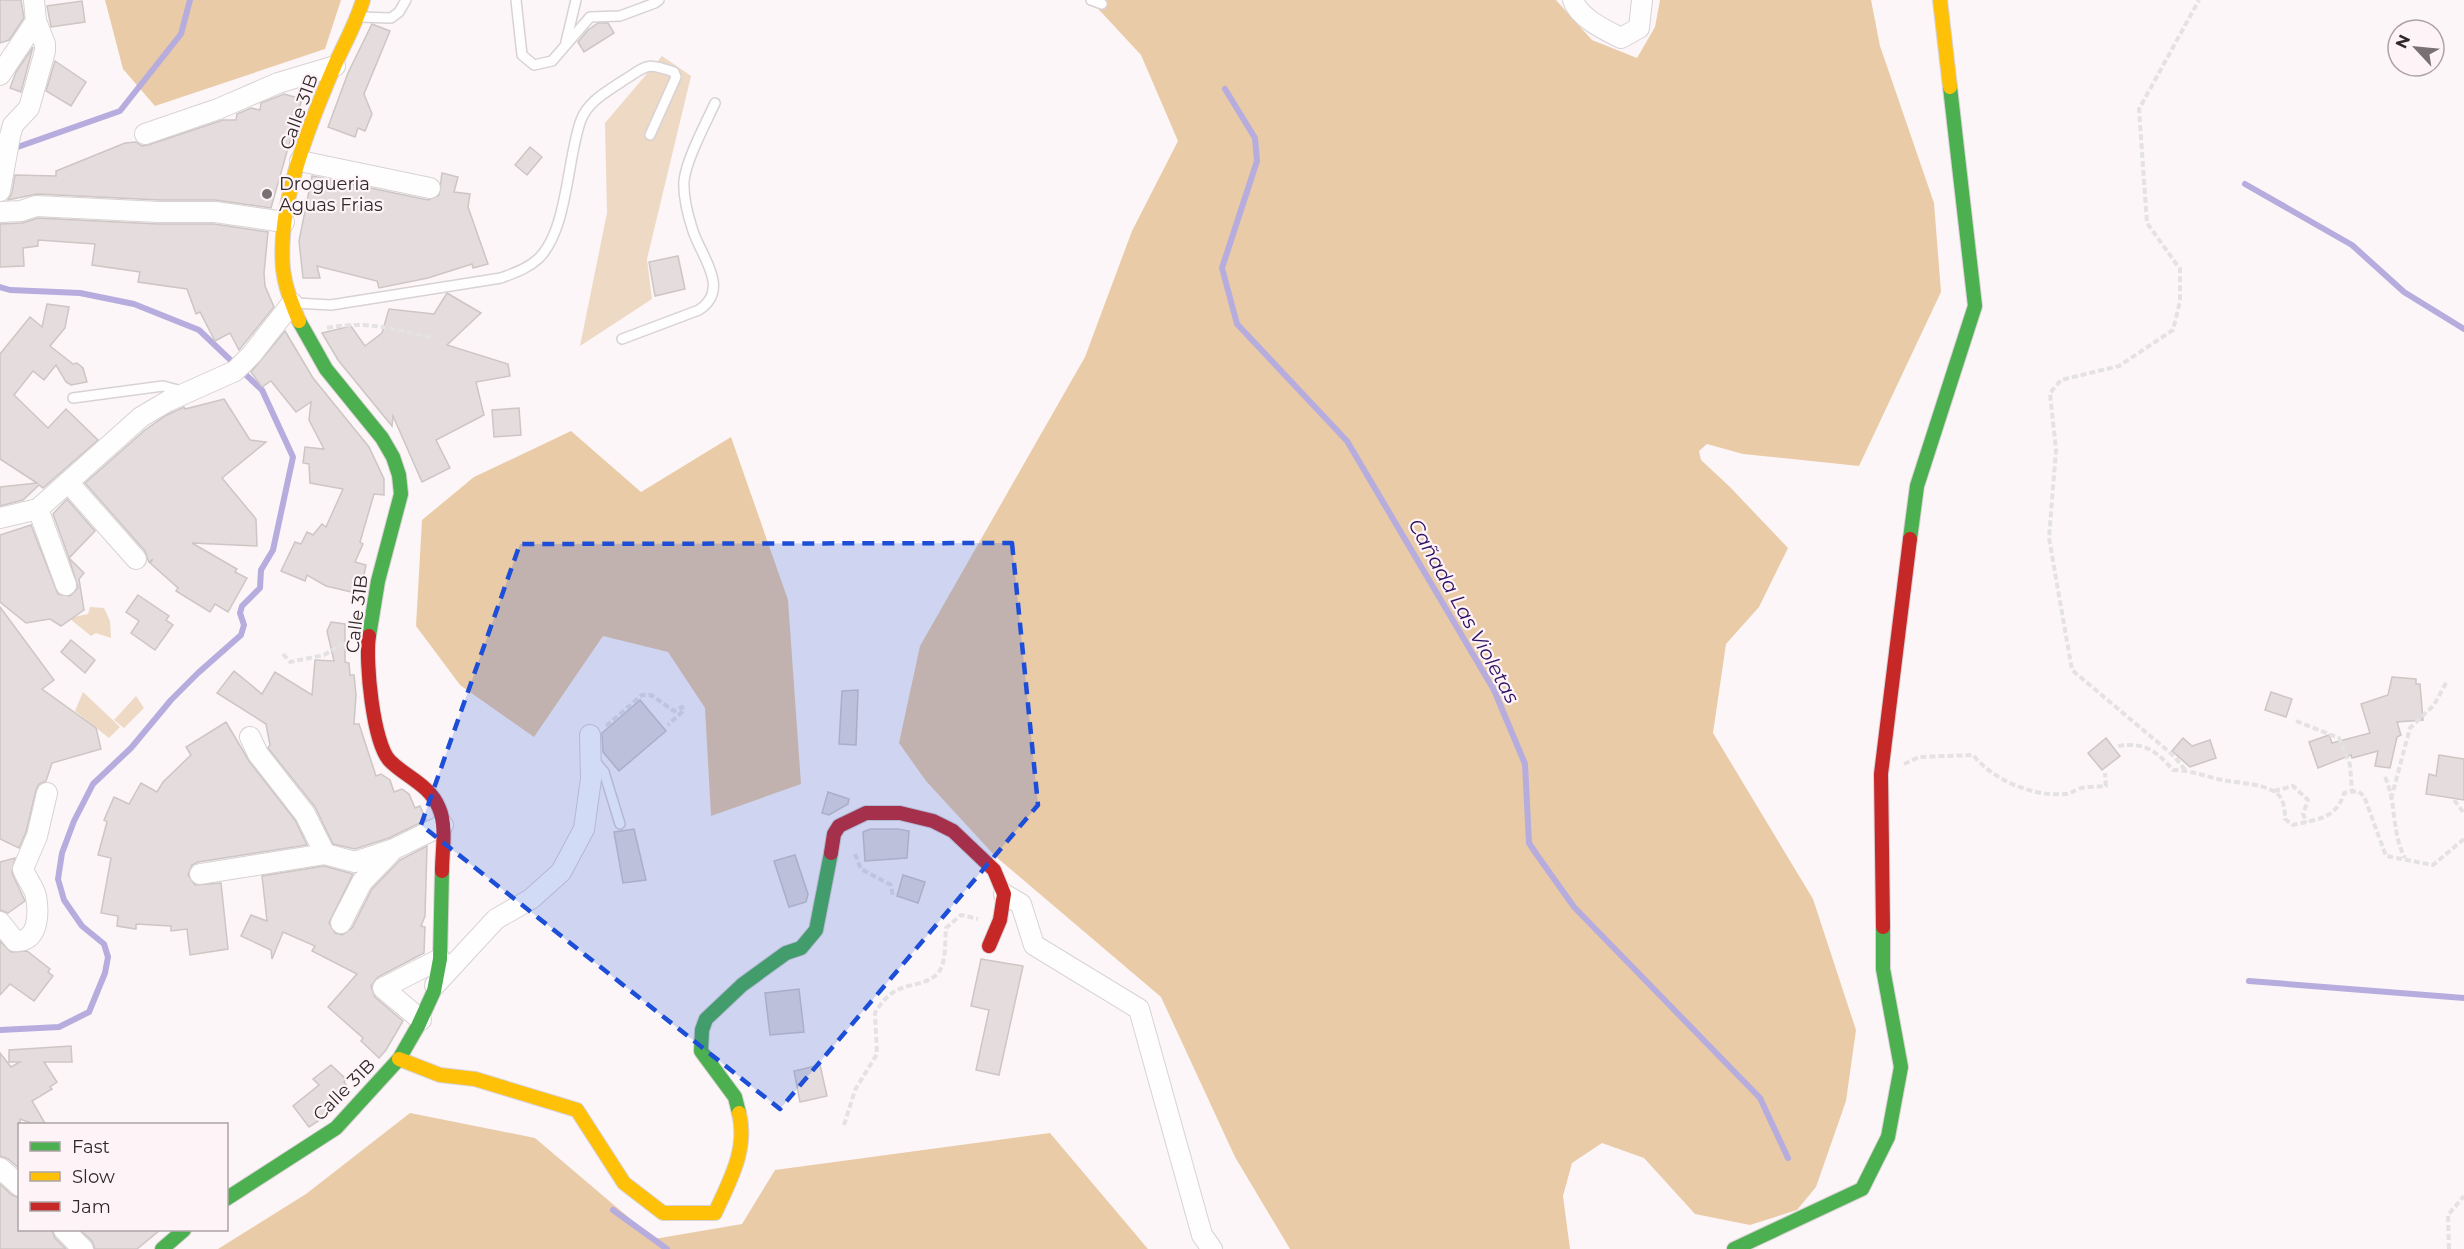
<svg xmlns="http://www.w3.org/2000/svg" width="2464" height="1249" viewBox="0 0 2464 1249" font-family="Montserrat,sans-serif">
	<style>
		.green { fill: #eed9c4 }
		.forest { fill: #eacba7 }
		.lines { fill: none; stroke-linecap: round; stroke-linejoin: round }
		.stream { stroke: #b7acde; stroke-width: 6 }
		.building { fill: #e4dcdd; stroke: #cdc6c5; stroke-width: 1.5 }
		.lane-casing { stroke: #d9d2d4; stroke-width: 12 }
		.street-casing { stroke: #d9d2d4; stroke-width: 22 }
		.fast-casing { stroke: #d9d2d4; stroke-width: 16 }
		.slow-casing { stroke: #d9d2d4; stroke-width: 16 }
		.jam-casing { stroke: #d9d2d4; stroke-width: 16 }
		.path { stroke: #e4e2e3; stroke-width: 4; stroke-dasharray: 6 3; stroke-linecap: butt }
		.lane { stroke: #fffefe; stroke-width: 9 }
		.street { stroke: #fffefe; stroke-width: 20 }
		.fast { stroke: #4caf50; stroke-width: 14 }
		.slow { stroke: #ffc107; stroke-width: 14 }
		.jam { stroke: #c62828; stroke-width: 14 }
		.marked { fill: #1d4ed8; fill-opacity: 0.2; stroke: #1d4ed8; stroke-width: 4.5; stroke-dasharray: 12 8; stroke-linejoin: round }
		.poi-dot { fill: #787072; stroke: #fef4f7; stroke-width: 2 }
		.labels { text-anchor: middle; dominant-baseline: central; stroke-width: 4.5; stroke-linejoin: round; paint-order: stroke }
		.street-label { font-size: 18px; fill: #31282a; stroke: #fef4f7 }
		.poi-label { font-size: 18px; fill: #31282a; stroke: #fef4f7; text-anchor: start }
		.water-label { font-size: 20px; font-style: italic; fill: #2f1064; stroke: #fef4f7 }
	</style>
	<rect width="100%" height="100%" fill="#fcf6f8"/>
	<g class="green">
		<polygon points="662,56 691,76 647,259 652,299 580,346 607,213 605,123"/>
		<polygon points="90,607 104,608 110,621 111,638 96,633 91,636 69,618 88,614"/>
		<polygon points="83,692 120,727 109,738 75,711"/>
		<polygon points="136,696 144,708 124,728 114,720"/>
	</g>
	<g class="forest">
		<polygon points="105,0 341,0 325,49 155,106 123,69"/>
		<polygon points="1090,0 1556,0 1592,40 1637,58 1655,27 1660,0 1871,0 1880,46 1934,203 1941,292 1859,466 1743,454 1707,444 1699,451 1701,460 1730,487 1788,548 1759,607 1726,644 1713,733 1813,899 1856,1030 1846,1101 1816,1187 1797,1210 1750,1225 1695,1214 1644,1158 1602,1143 1572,1163 1563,1196 1570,1249 1290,1249 1235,1157 1161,997 995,856 926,781 899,743 920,646 1085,357 1132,231 1178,141 1141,55"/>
		<polygon points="571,431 641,492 731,437 788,600 801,784 711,816 705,708 668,652 603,636 534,737 460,685 416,626 422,520 474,477"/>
		<polygon points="410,1113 535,1138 654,1239 742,1224 775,1170 1050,1133 1148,1249 218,1249 306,1194"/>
	</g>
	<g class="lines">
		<g class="stream">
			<polyline points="1225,89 1255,138 1257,161 1222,268 1237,324 1347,441 1494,690 1525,764 1529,843 1537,855 1574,907 1760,1098 1788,1158"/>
			<polyline points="12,149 120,111 181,34 190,0"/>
			<polyline points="2245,184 2352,245 2404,292 2464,329"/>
			<polyline points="0,287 10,290 80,293 134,304 199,330 262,390 293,457 273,550 261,570 260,588 242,606 240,613 244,625 241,635 198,673 171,700 131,748 93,784 74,821 62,853 58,879 64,900 82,926 104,944 108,957 105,973 89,1012 59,1027 0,1030"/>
			<polyline points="2249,981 2464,998"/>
			<polyline points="613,1210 667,1249"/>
		</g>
	</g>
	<g class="building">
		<polygon points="0,0 21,0 24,18 9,40 0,43"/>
		<polygon points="82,1 85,22 51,27 47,6"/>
		<polygon points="598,23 608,23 614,33 584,52 578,42 588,30"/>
		<polygon points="372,24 390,31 364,94 372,114 365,131 358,128 355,137 328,127 348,73"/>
		<polygon points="33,47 21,92 10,88 16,72"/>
		<polygon points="55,61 86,82 71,106 46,91"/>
		<polygon points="284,94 302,99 271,208 215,200 159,200 37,194 8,200 12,193 15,175 56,176 56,171 125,143 136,142 142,146 148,145 223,120 236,120 237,114 251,108 260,110 261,103"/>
		<polygon points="530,147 542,157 527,175 515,165"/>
		<polygon points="442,173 458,177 454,192 470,194 468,207 488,264 473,268 472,264 428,278 379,288 377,281 317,266 320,278 303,278 299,241 312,176 428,200 439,195"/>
		<polygon points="38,218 158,224 214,224 268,232 264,273 265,286 274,307 239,350 230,333 215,341 200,312 196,314 187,289 138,282 140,272 92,265 95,244 38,240 38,246 23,248 24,266 0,267 0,224 22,223"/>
		<polygon points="678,256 685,289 655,296 649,262"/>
		<polygon points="447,293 481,313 447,345 508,364 510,376 476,382 484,415 436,440 450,468 422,482 393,416 392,426 338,360 322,333 351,326 365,346 382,333 389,309 434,314"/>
		<polygon points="47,304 69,307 65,328 50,346 73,364 77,363 83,368 87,382 71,385 66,382 56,365 44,380 33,371 14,395 48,428 66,409 98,440 43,488 39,485 23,500 0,506 0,487 37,483 0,459 0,354 30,317 42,327"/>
		<polygon points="285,331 313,378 369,447 384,479 384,495 374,494 360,542 363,544 355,562 366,565 360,594 326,586 307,575 305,581 281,571 295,542 301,544 307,532 313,535 322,524 326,527 343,489 310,483 309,464 303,463 305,447 324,449 309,420 311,402 296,412 271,381 262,387 251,372"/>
		<polygon points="224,399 250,440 266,442 222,478 256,519 257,546 192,543 237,569 235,572 247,578 228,612 215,604 210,612 176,591 178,588 150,563 153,559 149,562 148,560 145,551 85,483 145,430 165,416 184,407 185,409"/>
		<polygon points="519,408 521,435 494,437 492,410"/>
		<polygon points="67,499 95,531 69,558 53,514"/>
		<polygon points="31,525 58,594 70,596 78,588 69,558 84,573 79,579 84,610 61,626 50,619 26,623 0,602 0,535"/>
		<polygon points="138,595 169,616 166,620 173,625 155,650 131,633 139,621 126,612"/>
		<polygon points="0,607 54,680 42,689 96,728 101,749 52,763 46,781 39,784 36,790 26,832 19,848 0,839"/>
		<polygon points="331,622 345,624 345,662 349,663 350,675 354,675 356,695 354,724 359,724 376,776 381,774 390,780 394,792 402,789 409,794 415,808 420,806 426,820 389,838 355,849 333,844 315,807 268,748 270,745 266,724 217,693 234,671 262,694 275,672 312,695 315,660 334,661 327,631"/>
		<polygon points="71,640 95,660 85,673 61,652"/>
		<polygon points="2392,677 2416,679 2416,684 2420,684 2423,720 2397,722 2401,735 2397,737 2390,768 2375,766 2378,751 2352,758 2351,755 2318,768 2309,742 2329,735 2332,743 2370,733 2361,704 2388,695"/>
		<polygon points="858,690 856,745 839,744 842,691"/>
		<polygon points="2271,692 2292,699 2286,717 2265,710"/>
		<polygon points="640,700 666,731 619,771 603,752 602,733"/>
		<polygon points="226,722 249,761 295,820 307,845 198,862 192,865 188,875 195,885 221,883 228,949 190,955 187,929 171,931 171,926 136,924 136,929 117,926 118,916 101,913 111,858 98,855 107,822 104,820 114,797 129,804 141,783 157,792 163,782 191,755 186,747"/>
		<polygon points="2106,738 2120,756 2102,770 2088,753"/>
		<polygon points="2183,738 2192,746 2210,740 2216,758 2190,767 2172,751"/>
		<polygon points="2439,755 2464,759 2464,800 2426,794 2429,774 2436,776"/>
		<polygon points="828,792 849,799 848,804 829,815 822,813"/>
		<polygon points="634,829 646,880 623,883 614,832"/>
		<polygon points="870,829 898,829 909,831 907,858 865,861 863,832"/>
		<polygon points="427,846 425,916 421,926 425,927 424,953 378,977 371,986 375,997 403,1021 386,1050 379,1058 361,1041 363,1038 328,1007 357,974 312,951 315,946 283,932 272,959 271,950 241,936 251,915 267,921 262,876 324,866 353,874 329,923 335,933 342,935 352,928 372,889 400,860"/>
		<polygon points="795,855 808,894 806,902 789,907 774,861"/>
		<polygon points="15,858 12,873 25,901 8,913 0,910 0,862"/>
		<polygon points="903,875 925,882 918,903 897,896"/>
		<polygon points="0,941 11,952 27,951 50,969 48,972 53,976 34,1001 10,984 0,995"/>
		<polygon points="981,959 1023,966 999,1075 976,1070 989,1010 971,1006"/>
		<polygon points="799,989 804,1032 770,1035 765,993"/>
		<polygon points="71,1046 72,1062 44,1062 57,1082 50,1087 52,1089 32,1101 46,1125 36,1125 20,1119 20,1169 8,1159 0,1156 0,1053 11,1067 20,1062 9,1062 9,1050"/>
		<polygon points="331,1065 346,1079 344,1082 350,1090 326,1116 309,1127 293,1106 319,1085 313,1079"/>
		<polygon points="820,1065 827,1096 800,1102 794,1071"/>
		<polygon points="0,1184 12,1195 20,1198 20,1230 52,1230 55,1238 66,1249 0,1249"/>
		<polygon points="80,1230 160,1230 137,1249 95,1249 92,1241"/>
	</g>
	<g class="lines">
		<g class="lane-casing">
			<g id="lane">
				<polyline points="516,0 522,55 534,65 552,61 590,17 620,16 655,3 659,0"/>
				<polyline points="1091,0 1102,4"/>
				<polyline points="361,17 391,18 399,12 406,0"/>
				<polyline points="566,42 576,0"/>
				<path d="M295,303L331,305L501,278C514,273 527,269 538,259C568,231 567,157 581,120C588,101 608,91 624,80C648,65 646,62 674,72L676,77L650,135"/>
				<path d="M622,339L699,310C731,289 701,256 693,231C688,216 683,198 684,181C686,160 706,123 715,103"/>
				<polyline points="73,398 163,386 182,391"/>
				<polyline points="594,760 604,772 620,824"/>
			</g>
		</g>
		<g class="street-casing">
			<g id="street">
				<path d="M1573,0C1579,18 1605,30 1621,38L1639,28L1642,0"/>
				<polyline points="0,75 36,21 34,0"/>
				<polyline points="145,134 218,109 278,83 335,66"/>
				<polyline points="300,161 430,188"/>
				<polyline points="0,191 10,136 13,125 29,108 45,51 45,44 36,21"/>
				<polyline points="0,212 21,211 36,206 159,212 215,212 284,222"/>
				<polyline points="68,482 136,559"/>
				<polyline points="38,509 66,585"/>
				<polyline points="0,518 38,509 141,417 168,401 235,371 252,354 292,303"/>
				<polyline points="250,737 258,754 305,814 325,854 355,862 394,849 443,825"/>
				<polyline points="200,874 325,854"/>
				<polyline points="1004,894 1021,904 1034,945 1139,1009 1202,1235 1212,1249"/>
				<path d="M0,922L15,941C39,943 39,913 36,896C34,887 26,878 23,869L37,836L47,793"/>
				<polyline points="341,923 362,882 390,853"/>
				<polyline points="435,985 496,919 531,899 561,872 584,829 591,779 590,735"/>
				<polyline points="421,1020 383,988 440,959"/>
				<polyline points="0,1168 20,1186"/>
				<polyline points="64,1230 83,1249"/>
			</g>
		</g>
		<g class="fast-casing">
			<g id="fast">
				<polyline points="299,321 326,369 382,438 393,457 399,475 401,494 378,581 369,636"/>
				<polyline points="1910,539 1917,486 1975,306 1950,87"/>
				<polyline points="739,1113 735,1097 701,1051 702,1030 706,1019 742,985 786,953 801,948 816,930 831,853"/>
				<polyline points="226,1199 336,1128 399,1059 418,1026 434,991 440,959 442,871"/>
				<polyline points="162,1249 184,1230"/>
				<polyline points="1734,1249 1862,1189 1888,1137 1901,1067 1883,969 1883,927"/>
			</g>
		</g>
		<g class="slow-casing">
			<g id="slow">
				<polyline points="1940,0 1950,87"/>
				<path d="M299,321C292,304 285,287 283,269C277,205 309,125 334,67C344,44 356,24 363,0"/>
				<path d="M399,1059L440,1075L475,1079L577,1110L624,1183L663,1213H715C730,1180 748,1149 739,1113"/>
			</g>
		</g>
		<g class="jam-casing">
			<g id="jam">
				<path d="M369,636C365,660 373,744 390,761C406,777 430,785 439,808C447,826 442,852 442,871"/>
				<polyline points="831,853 834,834 839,826 866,813 900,813 933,821 953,831 994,870 1004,894 1000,920 989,946"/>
				<polyline points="1883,927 1881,774 1910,539"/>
			</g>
		</g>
		<g class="path">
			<path d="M327,328C366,320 394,329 432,338"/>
			<polyline points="283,654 290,662 324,655 342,644 346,645"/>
			<polyline points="2296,721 2339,738 2350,765 2352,792"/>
			<polyline points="606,726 642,695 651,695 674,711 682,707 684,710 668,725"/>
			<path d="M2118,746C2146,742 2156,751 2173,770C2192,770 2209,778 2228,781C2242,783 2261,784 2273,791C2284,796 2285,809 2285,819L2293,825C2316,819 2336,820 2344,793L2358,791L2364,796L2386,856L2433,865L2464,839"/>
			<path d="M1904,764L1919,757L1973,755C1993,780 2033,797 2065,794C2071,794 2073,791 2078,789C2086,786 2098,787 2106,786L2105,773"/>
			<polyline points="2185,770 2174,756 2072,670 2049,538 2056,450 2050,393 2061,380 2119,366 2173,330 2180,301 2180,269 2147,223 2139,109 2199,0"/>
			<path d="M2385,777C2397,803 2391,832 2405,858"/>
			<polyline points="2274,791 2293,786 2308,800 2303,814 2307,822"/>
			<polyline points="2391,799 2410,728 2434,705 2447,681"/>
			<polyline points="2454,800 2464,813"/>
			<polyline points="855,854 861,869 891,885 893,897"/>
			<path d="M844,1125L855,1090L877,1054L875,1013C881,1002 890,992 902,988C916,983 936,983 942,966C946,955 945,939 946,928L961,915L978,919"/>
			<polyline points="2449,1249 2448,1215 2464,1196"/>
		</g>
		<use href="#lane" class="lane"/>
		<use href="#street" class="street"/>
		<use href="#fast" class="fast"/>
		<use href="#slow" class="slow"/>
		<use href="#jam" class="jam"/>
	</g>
	<path class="marked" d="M1012,543L1038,805L780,1109L421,825L520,544Z"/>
	<circle class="poi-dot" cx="267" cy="194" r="6"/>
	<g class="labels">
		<g class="street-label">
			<text transform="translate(299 112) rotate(-70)">Calle 31B</text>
			<text transform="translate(357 614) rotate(-83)">Calle 31B</text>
			<text transform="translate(344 1090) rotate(-45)">Calle 31B</text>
		</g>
		<g class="poi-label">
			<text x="279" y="184">Drogueria<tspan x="279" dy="21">Aguas Frias</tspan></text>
		</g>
		<g class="water-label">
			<text transform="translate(1464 611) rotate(61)">Cañada Las Violetas</text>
		</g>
	</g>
	<rect x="18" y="1123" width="210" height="108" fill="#fef4f7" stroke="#aca2a5" stroke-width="1.5"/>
	<rect x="30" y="1142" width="30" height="9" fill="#4caf50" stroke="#aca2a5" stroke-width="1.5"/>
	<text x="72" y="1153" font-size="18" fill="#31282a">Fast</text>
	<rect x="30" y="1172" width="30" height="9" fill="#ffc107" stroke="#aca2a5" stroke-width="1.5"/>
	<text x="72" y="1183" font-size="18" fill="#31282a">Slow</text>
	<rect x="30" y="1202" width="30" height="9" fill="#c62828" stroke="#aca2a5" stroke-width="1.5"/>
	<text x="72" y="1213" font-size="18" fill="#31282a">Jam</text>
	<g transform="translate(2416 48) rotate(296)"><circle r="28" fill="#fef4f7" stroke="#aca2a5" stroke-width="1.5"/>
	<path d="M0-4.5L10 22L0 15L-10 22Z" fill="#787072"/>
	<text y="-9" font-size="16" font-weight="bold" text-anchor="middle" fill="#31282a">N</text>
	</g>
</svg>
